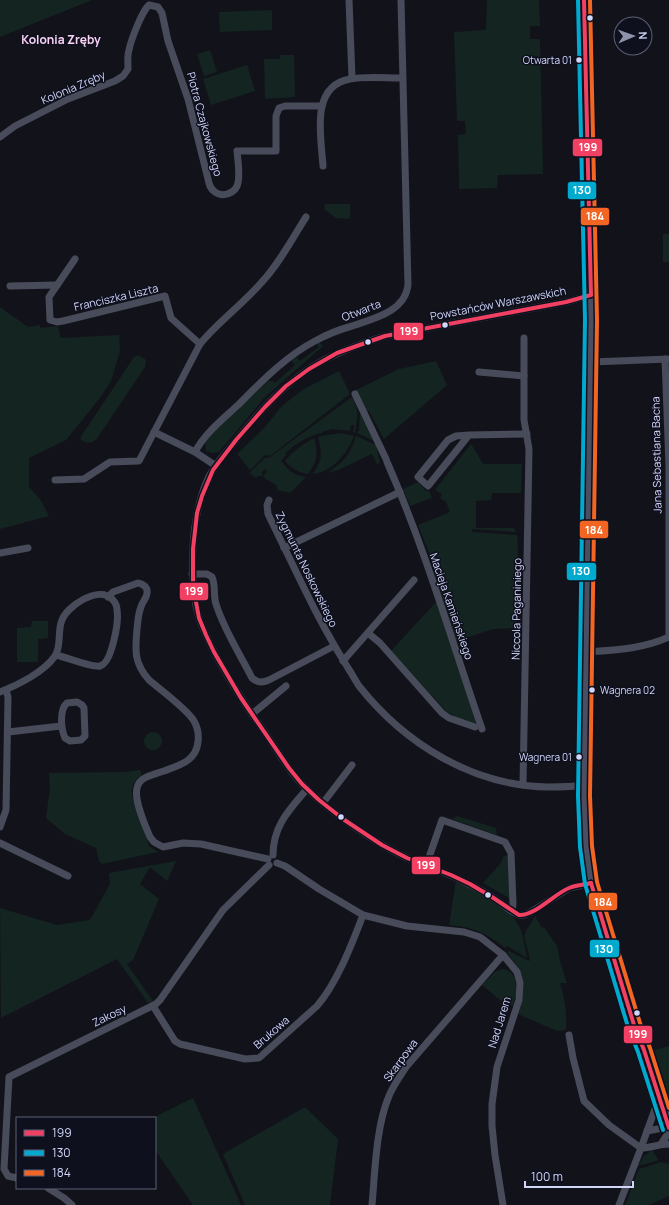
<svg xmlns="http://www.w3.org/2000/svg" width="669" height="1205" viewBox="0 0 669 1205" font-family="Manrope,sans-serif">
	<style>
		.green { fill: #132421 }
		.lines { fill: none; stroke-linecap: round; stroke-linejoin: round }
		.street { stroke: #484b5a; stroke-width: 7 }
		.secondary { stroke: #4b4e60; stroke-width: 10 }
		.bus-1-casing { stroke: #0f101e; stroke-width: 7 }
		.bus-2-casing { stroke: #0f101e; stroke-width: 7 }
		.bus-3-casing { stroke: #0f101e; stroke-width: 7 }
		.bus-1 { stroke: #f24062; stroke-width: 4 }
		.bus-2 { stroke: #00a9ce; stroke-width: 4 }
		.bus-3 { stroke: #f26522; stroke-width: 4 }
		.bus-dot { fill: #d1d6f9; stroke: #0f101e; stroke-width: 1.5 }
		.labels { text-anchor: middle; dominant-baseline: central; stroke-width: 3; stroke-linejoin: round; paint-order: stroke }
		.bus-label { font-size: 10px; fill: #d1d6f9; stroke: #0f101e; text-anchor: end }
		.street-label { font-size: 11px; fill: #d1d6f9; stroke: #0f101e }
		.neighbourhood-label { font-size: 12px; font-weight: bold; fill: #f9d3f4; stroke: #0f101e }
		.line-badge { stroke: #0f101e; stroke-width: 1.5 }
		.badge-label { font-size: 11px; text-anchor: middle; font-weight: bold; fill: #fff }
	</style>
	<rect width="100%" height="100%" fill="#12131a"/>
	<g class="green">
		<polygon points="0,0 92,0 0,37"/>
		<polygon points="487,0 539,0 540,26 530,26 530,39 540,39 543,174 498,175 497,188 459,189 458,135 466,134 465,121 457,121 454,32 486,30"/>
		<polygon points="272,10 272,30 220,32 219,12"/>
		<polygon points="210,50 217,72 204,76 197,54"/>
		<polygon points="280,55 294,55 295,97 265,99 264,59 280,59"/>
		<polygon points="247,65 255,91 211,105 203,79"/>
		<polygon points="325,204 350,204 350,217 348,219 336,218 324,209"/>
		<rect x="663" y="234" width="6" height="28"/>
		<polygon points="0,307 28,327 40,325 40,328 58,326 61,338 119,335 120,351 111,381 100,398 66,440 29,458 29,487 40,499 49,516 0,529"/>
		<polygon points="319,342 323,346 265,397 219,452 212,453 206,451 205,443 211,434 268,381 273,381 275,383 295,365 291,360 296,357 300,361 319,347 317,343"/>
		<polygon points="138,355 145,359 146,362 145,367 96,440 90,443 82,441 80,438 134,357"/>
		<polygon points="436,361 447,385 384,439 369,411 367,412 356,390 399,369"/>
		<polygon points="339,371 350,394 270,456 265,455 250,470 237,454 264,428 280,408 293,397 302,390"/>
		<path d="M352,397C360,412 357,417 355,433L353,432L354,425H351L350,431L332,429L322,432V433C307,436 297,443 285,453L286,455L281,461C290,471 291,474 306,477L290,493L278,490L276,485L263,477L267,471L265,469L261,473H263L262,476H258L256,478L249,473L265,458L270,457Z"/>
		<polygon points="360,413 374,441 357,433 359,431"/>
		<path d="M342,433L354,436C348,453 332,472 313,474C323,459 322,454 318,437L326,435Z"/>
		<path d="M356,436L376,445L380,463L377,464L372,454L338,470L328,473C345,460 349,457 356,436Z"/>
		<path d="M314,438C318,454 318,460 308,474C299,473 291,468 285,461C293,451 303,444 314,438Z"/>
		<polygon points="471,444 483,464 522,464 521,493 492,493 491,500 476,501 476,528 514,528 516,532 473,529 471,531 473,532 517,535 518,550 516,628 493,629 450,643 476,722 475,724 456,717 447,712 391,651 436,602 427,575 436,570 418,525 450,512 446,502 440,498 442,494 435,490"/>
		<polygon points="418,482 426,491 429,491 432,498 410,506 403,489"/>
		<polygon points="32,621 48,621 48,638 38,639 38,662 17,662 17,628 31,627"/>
		<circle cx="153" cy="741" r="9"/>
		<path d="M140,770L142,775C134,780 131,787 132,796L149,846L158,852L102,864L99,861L96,848L65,834L46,818L50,788L49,773L126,772Z"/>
		<polygon points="457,816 496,828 497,835 452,819"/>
		<polygon points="509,854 511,899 483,883 501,863 503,857"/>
		<polygon points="176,861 167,881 150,867 140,884 159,899 133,960 127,964 153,1001 148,1003 117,959 1,1018 0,908 57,925 90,920 110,884 109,873"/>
		<path d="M456,881C478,892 511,906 521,930C524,939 525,949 527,958L507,946L505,948C487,933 473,927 449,925Z"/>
		<path d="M535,916L542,928L544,927L557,946L560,961L567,983H560C565,999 567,1013 566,1030L557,1031L518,1014C527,988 525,974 507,953L509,951L529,961L530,959L524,936L526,931Z"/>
		<path d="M502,969C520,971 517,993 513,1006L500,1000L482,985L495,972Z"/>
		<polygon points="669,1046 669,1111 651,1051"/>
		<polygon points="193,1098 241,1205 193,1205 155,1150 155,1118 153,1118"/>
		<polygon points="305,1107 338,1139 330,1205 245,1205 223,1154"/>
		<polygon points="652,1150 658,1159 657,1161 638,1166 644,1156"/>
		<polygon points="661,1162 669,1164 669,1196 649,1205 625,1205 639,1169"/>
	</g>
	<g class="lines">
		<g class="street">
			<polyline points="349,0 352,78"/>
			<path d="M0,137L15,126L68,99L115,81L123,76L128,69C128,63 127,56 129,50C131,40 142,11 149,5L158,7L162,13L168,41L188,99L208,179C209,184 210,189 215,192C223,198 236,193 238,183C240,174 238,161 237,151H276V116L279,108L285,106H322"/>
			<path d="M323,166C321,136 310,86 350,79C365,76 386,78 402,78"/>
			<polyline points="75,259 49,297 50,320 57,322 63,321 165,296 171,318 200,344"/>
			<polyline points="10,286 57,285"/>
			<polyline points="665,359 669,465 669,637"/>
			<polyline points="591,362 669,359"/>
			<polyline points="479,372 524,376"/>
			<polyline points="355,394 386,459"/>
			<polyline points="154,432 195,452 216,466"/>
			<polyline points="469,435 456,436 448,440 418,477 428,486 469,435 527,434"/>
			<path d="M195,452C205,433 222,420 238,405C261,382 286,356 315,341C326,335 338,330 349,327C371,319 405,313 408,285L401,0"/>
			<path d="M387,462C425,548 451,639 482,729"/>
			<path d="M55,480L84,479L110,462L139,461L200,344C218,322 242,305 261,283C279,264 292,239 306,217"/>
			<path d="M269,500L267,505L268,514C280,539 292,563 304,588C318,617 331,641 348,668C352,674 355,680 359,686C405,744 473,786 548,787C561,787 572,787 584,785"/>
			<polyline points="284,548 400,492"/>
			<polyline points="0,553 28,548"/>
			<path d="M192,574H207L212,577C216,585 213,596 216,604C224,630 240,654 252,678C258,683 262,683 269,680L334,646"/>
			<path d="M108,597L113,592L138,583C143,584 148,587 147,593C147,598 142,602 141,607C138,614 138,621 137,629C135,651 134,663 149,680C161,690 188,710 194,721C198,728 199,734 198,742C196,761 180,765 164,771C156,774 142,776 138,785C132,797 145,825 150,837L154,842L163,847L183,843L201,844L268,859"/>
			<polyline points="368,633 380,643 442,713 449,718 475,727"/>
			<path d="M587,652C615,650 643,649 669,637"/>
			<polyline points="343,661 414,580"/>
			<path d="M0,692C18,685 44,672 55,656C62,645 57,631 62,620C67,606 99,585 112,599C115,602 117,606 117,610C119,621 112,663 100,666C92,668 66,657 56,655"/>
			<path d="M77,702L82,705L84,708L85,736L81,740L70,741L65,738C61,729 59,710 67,703Z"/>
			<polyline points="252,714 286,686"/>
			<polyline points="8,732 61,726"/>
			<polyline points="523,785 529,449 524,420 524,338"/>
			<polyline points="323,803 352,765"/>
			<polyline points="0,827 6,810 8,697 6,690"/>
			<polyline points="0,843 68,876"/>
			<path d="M273,855C273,826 289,810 307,789"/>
			<polyline points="277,863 285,866 319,889 363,915 407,926 464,932 480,937 503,955 517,972 520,983 519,1000 497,1067 492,1104 492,1126 495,1155 503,1205"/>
			<polyline points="426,866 442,820 505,842 511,853 513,904 512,911"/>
			<path d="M591,883L569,888L531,912C527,914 523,916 519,915C512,913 507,907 501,903C490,895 477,888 465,882C446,872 426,866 407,858C375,843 335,815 309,791C289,773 275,746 259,724C242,701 228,677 214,652C209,641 203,630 199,618C188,579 191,518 207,481C213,466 226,453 236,440C261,410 287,380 322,361C342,350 364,343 385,336L566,302L591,295"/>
			<path d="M153,1006L175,1041L180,1044L245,1059L259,1058L317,1006C337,983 352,944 363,915"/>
			<polyline points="569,1035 573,1058 584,1101 609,1125 641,1148"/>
			<polyline points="647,1131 663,1128 669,1130"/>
			<polyline points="661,1144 669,1132"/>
			<path d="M641,1148C651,1148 659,1144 669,1144"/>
			<polyline points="17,1178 8,1176 4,1169 9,1077 156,1004 160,1000 223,910 269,865"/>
			<polyline points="48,1188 64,1198 72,1205"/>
			<path d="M372,1205C375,1172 376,1126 389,1096C393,1086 400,1076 406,1067L503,955"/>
			<polyline points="619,1205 641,1148 659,1098"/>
		</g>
		<polyline class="secondary" points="584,0 591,320 584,796 586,847 591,883 634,1025 644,1050 669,1128"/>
		<g class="bus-1-casing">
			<g id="bus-1">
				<polyline points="584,0 591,295"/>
				<path d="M591,295L566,302L385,336L337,353L309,369L286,386L265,407L236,440L213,470L202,496L197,513L193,549V585L196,602L199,618L206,635L214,652L241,698L289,768L302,784L319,800L343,819L382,845L407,858L451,875L470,884L492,897L519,915C535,916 554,894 569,888C576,885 584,885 591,883"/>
				<polyline points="591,883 634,1025 644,1050 669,1128"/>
			</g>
		</g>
		<g class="bus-2-casing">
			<polyline id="bus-2" points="578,0 585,320 578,796 580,847 585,884 628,1027 638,1052 663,1130"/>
		</g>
		<g class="bus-3-casing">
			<polyline id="bus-3" points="590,0 597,320 590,796 592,846 597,882 640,1023 650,1048 669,1108"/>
		</g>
		<use href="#bus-1" class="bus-1"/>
		<use href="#bus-2" class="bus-2"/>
		<use href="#bus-3" class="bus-3"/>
	</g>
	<g class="bus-dot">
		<circle cx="590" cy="18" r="3.5"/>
		<circle cx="579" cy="60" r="3.5"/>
		<circle cx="445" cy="325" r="3.5"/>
		<circle cx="368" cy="342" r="3.5"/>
		<circle cx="592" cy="690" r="3.5"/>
		<circle cx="579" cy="757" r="3.5"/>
		<circle cx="341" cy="817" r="3.5"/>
		<circle cx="488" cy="895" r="3.5"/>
		<circle cx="637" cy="1013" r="3.5"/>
	</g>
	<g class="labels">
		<g class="bus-label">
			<text x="572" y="60">Otwarta 01</text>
			<text x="600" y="690" text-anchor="start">Wagnera 02</text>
			<text x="572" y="757">Wagnera 01</text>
		</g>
		<g class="street-label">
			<text transform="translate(73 87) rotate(-23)">Kolonia Zręby</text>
			<text transform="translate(205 124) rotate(75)">Piotra Czajkowskiego</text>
			<text transform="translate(116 297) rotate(-13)">Franciszka Liszta</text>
			<text transform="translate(498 303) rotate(-11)">Powstańców Warszawskich</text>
			<text transform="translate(361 310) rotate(-21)">Otwarta</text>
			<text transform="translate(656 455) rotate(-91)">Jana Sebastiana Bacha</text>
			<text transform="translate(307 569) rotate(64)">Zygmunta Noskowskiego</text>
			<text transform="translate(452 606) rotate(71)">Macieja Kamieńskiego</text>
			<text transform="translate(516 609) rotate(-89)">Niccola Paganiniego</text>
			<text transform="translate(109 1015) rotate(-26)">Zakosy</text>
			<text transform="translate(499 1022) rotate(-73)">Nad Jarem</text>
			<text transform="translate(271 1032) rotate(-41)">Brukowa</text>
			<text transform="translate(400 1060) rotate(-54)">Skarpowa</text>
		</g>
		<g class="neighbourhood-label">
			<text x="61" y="39">Kolonia Zręby</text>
		</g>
	</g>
	<g class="line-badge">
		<rect x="572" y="138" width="31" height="19" rx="4" fill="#f24062"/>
		<rect x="567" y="181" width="30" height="19" rx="4" fill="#00a9ce"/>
		<rect x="580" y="207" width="30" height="19" rx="4" fill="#f26522"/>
		<rect x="393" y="322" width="31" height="19" rx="4" fill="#f24062"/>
		<rect x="579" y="520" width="30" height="19" rx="4" fill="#f26522"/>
		<rect x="566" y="562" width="31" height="19" rx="4" fill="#00a9ce"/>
		<rect x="179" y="582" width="30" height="19" rx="4" fill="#f24062"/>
		<rect x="411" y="856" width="30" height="19" rx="4" fill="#f24062"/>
		<rect x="588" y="892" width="30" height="19" rx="4" fill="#f26522"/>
		<rect x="589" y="939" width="31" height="19" rx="4" fill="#00a9ce"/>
		<rect x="623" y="1025" width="30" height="19" rx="4" fill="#f24062"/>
	</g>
	<g class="badge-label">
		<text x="588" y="151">199</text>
		<text x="582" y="194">130</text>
		<text x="595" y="220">184</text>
		<text x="409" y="335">199</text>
		<text x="594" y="534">184</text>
		<text x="581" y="575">130</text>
		<text x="194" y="595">199</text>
		<text x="426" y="869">199</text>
		<text x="603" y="906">184</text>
		<text x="604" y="953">130</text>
		<text x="638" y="1038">199</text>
	</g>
	<rect x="16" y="1117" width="140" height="72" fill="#0f101e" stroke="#5d5f76"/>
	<rect x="24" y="1130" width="20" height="6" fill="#f24062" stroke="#5d5f76"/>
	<text x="52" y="1137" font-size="12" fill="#d1d6f9">199</text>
	<rect x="24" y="1150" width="20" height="6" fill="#00a9ce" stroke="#5d5f76"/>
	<text x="52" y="1157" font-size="12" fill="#d1d6f9">130</text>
	<rect x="24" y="1170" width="20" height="6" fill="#f26522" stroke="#5d5f76"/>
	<text x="52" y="1177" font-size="12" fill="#d1d6f9">184</text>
	<g transform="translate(633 36) rotate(88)"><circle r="19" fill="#0f101e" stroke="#5d5f76"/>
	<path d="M0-3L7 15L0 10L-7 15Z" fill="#8e92ab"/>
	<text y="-6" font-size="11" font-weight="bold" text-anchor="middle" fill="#d1d6f9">N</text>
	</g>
	<path d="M525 1181v6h108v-6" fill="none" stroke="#d1d6f9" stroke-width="2"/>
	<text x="531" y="1181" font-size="12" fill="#d1d6f9" stroke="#0f101e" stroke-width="3" paint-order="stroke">100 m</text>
</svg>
